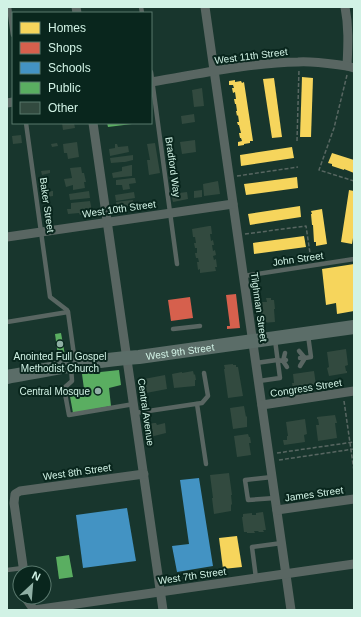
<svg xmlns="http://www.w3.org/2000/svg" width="361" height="617" viewBox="0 0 361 617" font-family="Helvetica,sans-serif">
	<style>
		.homes { fill: #f6d55c }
		.shops { fill: #d6604d }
		.schools { fill: #4393c3 }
		.public { fill: #5aae61 }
		.building { fill: #324a3f }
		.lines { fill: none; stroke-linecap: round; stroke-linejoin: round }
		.path { stroke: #586762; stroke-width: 1.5; stroke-dasharray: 4 2; stroke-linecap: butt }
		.lane { stroke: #596662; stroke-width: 4.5 }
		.street { stroke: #596662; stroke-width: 9 }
		.primary { stroke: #5b6d68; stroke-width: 14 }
		.poi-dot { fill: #90b0a5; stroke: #09261d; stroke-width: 1.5 }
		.labels { text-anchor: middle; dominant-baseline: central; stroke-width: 4; stroke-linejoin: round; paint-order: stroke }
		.street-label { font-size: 10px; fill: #d1f2e5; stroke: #09261d }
		.poi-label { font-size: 10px; fill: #d1f2e5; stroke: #09261d }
	</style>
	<rect width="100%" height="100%" fill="#18362d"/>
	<g class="homes">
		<polygon points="302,77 313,78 311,137 300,137"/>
		<polygon points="274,78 282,137 272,138 263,79"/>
		<polygon points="235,80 235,82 241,81 242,83 244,82 253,141 250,141 250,143 244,144 244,145 238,146 238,142 242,141 241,138 240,138 239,133 241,133 239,125 238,125 237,122 239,122 238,115 237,116 236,111 237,111 236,104 235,104 234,99 236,99 235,92 233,93 232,88 234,88 233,85 229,85 229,81"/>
		<polygon points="292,147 294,158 241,166 240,155"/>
		<polygon points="332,153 354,160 354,173 344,169 344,170 332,166 332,164 328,163"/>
		<polygon points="297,177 298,188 246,195 244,184"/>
		<polygon points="349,190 354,191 354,239 353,238 352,244 341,242"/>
		<polygon points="300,206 301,217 250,225 248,214"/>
		<polygon points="322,209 327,244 316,246 316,242 314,242 313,225 312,225 311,214 312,214 311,211"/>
		<polygon points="304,236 306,247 254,254 253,243"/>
		<polygon points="354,264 354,311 337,314 336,303 326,305 322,269"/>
		<polygon points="237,536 242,567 223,569 219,538"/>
	</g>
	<g class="shops">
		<polygon points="236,294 240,328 227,329 227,326 230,326 226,295"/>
		<polygon points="190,297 193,318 171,321 168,300"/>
	</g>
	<g class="schools">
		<polygon points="199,478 213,566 177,572 172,546 189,544 180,480"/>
		<polygon points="127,508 136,561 83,568 76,515"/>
	</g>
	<g class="public">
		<polygon points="107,123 132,123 132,124 108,127"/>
		<polygon points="61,333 65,355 58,356 55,334"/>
		<polygon points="119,370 121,385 109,388 111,406 73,413 69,391 84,389 82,374"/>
		<polygon points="69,555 73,577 59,579 56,557"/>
	</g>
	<g class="building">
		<polygon points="202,88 204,106 194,107 192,90"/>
		<polygon points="194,114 195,122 182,124 181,116"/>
		<polygon points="62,123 74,123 75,128 63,130"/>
		<polygon points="21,135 22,143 13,144 12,136"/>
		<polygon points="195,140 196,152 182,154 180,142"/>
		<polygon points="77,142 79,157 68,159 67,153 64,153 63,144"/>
		<polygon points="57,143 58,146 52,147 51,144"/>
		<polygon points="155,143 160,173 149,175 147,160 150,160 147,144"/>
		<polygon points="115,144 117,144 118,147 128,146 129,152 110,156 109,149 115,148"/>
		<polygon points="133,155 133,160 125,162 123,162 111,163 110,158"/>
		<polygon points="131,165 132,165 132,176 113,178 112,173 122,171 122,167"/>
		<polygon points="81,167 82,173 84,173 86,182 84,182 85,188 73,190 73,185 66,187 64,179 72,178 70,168"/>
		<polygon points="50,170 50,173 42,175 41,171"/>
		<polygon points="132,178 135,178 136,183 129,184 130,189 123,190 122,185 116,185 116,180"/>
		<polygon points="218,181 220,194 204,196 203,184"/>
		<polygon points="202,190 202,197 194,198 194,191"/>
		<polygon points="53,191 53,196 41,198 40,192"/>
		<polygon points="89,191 90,198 70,200 69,194"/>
		<polygon points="134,192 135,198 116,201 115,195"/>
		<polygon points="187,192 188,199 173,202 171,194"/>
		<polygon points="132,200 133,200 134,205 133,205 125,207 125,206 117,208 116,202"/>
		<polygon points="90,201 92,211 83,212 83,214 80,215 79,213 68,214 67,209 71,209 71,203"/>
		<polygon points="209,226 211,226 212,234 210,234 211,241 213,240 214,245 212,245 213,251 215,250 216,255 213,256 214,260 216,259 217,267 215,267 216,271 200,273 200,269 198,270 197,262 199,262 198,258 196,258 195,253 197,253 197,248 195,248 194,243 196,243 195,237 193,237 192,229"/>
		<polygon points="266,298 271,298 271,300 274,300 275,309 274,309 275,322 262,323 261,311 263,311 262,302 267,302"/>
		<polygon points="346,349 348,365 345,366 346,371 347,371 347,373 329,376 327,368 329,367 327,352"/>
		<polygon points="233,364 233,365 236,365 236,367 238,367 243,396 228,398 224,369 225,369 224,365"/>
		<polygon points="193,371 194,375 195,374 196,380 195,380 195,386 174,388 172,374 182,372 182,373"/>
		<polygon points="314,371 316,385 293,388 292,383 294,383 293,374"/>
		<polygon points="165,375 167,389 146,393 144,379"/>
		<polygon points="244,406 246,417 247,416 247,427 233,429 230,408"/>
		<polygon points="335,415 337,423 335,423 337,438 318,441 316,425 319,425 318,419 317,419 317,417"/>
		<polygon points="305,419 307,434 304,435 305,442 284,445 283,440 287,440 287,436 288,436 286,422"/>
		<polygon points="154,423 156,423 157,425 165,423 166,433 150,437 148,424"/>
		<polygon points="248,434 249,437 250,437 251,443 249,443 251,455 237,457 234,436"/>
		<polygon points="229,473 232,495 231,495 232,504 231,505 231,511 214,514 212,498 213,498 210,475"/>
		<polygon points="263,512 266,530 263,530 264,532 259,532 258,531 254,531 255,533 247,533 247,532 244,532 242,517 243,517 243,514 252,513 252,515 256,515 256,513"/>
	</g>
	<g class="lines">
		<g class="path">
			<polyline points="347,75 334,128 319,170 354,181"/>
			<polyline points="297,141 299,69"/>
			<polyline points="237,176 298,167"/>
			<polyline points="245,234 306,226 311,260"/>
			<polyline points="344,401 354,471"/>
			<polyline points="277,453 354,442"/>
			<polyline points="279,460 354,449"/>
		</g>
		<g class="lane">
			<polyline points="9,7 13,35"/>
			<polyline points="141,7 142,13"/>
			<polyline points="151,72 177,264"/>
			<polyline points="26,123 50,297 67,310 68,312 75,362"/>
			<polyline points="244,276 354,259"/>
			<polyline points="7,322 68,312"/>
			<polyline points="173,329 200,326"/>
			<polyline points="299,351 305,358 300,358"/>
			<polyline points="286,360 283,361 287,367"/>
			<polyline points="256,363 277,360 283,361 285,353"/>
			<polyline points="300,366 305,358 311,357 308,335"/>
			<polyline points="71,367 72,381 64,388 69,415 134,404"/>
			<polyline points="259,381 280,378 275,340"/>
			<polyline points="197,404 206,464"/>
			<polyline points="135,413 202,403 208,396 204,373"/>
			<polyline points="272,477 245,480 248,500 275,498"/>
			<polyline points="7,570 23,568"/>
			<polyline points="256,578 252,547 282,543"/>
		</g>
		<g class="street">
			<polyline points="76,7 77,13"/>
			<polyline points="205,7 291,610"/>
			<path d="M345,7C349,27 348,45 347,66"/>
			<path d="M151,82C200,74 248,63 298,62C314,61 331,64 347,66L354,68"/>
			<polyline points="7,103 13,102"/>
			<polyline points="93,123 163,610"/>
			<polyline points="7,237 233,204"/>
			<polyline points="262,405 354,391"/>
			<polyline points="277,510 354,499"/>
			<polyline points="24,573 14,503 15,494 20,491 144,474"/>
			<polyline points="27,597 27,600 34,610"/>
			<polyline points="34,610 354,564"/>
		</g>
		<path class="primary" id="s1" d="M7,377C51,369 94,360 139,357L354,327"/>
	</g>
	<g class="poi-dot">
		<circle cx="60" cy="344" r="4"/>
		<circle cx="98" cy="391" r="4"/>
	</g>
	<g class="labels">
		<g class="street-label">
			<text transform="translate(251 56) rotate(-7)">West 11th Street</text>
			<text transform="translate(173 167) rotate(82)">Bradford Way</text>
			<text transform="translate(47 205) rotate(82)">Baker Street</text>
			<text transform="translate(119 209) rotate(-8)">West 10th Street</text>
			<text transform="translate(298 259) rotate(-8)">John Street</text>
			<text transform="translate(259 307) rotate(82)">Tilghman Street</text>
			<text stroke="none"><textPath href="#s1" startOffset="175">West 9th Street</textPath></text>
			<text transform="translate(306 388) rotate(-9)">Congress Street</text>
			<text transform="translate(146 412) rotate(82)">Central Avenue</text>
			<text transform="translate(77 472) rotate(-8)">West 8th Street</text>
			<text transform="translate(314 494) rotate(-8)">James Street</text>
			<text transform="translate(192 576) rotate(-8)">West 7th Street</text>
		</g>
		<g class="poi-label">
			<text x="60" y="356">Anointed Full Gospel<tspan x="60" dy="12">Methodist Church</tspan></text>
			<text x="90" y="391" text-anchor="end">Central Mosque</text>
		</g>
	</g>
	<rect width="361" height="617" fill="none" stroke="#d1f2e5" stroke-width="16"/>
	<rect x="12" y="12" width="140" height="112" fill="#09261d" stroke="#59786d"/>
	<rect x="20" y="22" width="20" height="12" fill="#f6d55c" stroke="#59786d"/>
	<text x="48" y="32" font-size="12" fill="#d1f2e5">Homes</text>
	<rect x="20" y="42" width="20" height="12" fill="#d6604d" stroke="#59786d"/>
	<text x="48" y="52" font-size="12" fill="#d1f2e5">Shops</text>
	<rect x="20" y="62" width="20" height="12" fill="#4393c3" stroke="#59786d"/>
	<text x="48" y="72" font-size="12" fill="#d1f2e5">Schools</text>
	<rect x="20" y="82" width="20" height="12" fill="#5aae61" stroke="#59786d"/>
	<text x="48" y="92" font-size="12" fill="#d1f2e5">Public</text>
	<rect x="20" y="102" width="20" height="12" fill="#324a3f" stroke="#59786d"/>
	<text x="48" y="112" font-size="12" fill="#d1f2e5">Other</text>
	<g transform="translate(32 585) rotate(26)"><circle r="19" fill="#09261d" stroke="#59786d"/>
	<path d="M0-3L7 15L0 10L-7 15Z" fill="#90b0a5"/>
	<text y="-6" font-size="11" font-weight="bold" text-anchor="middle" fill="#d1f2e5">N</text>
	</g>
</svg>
